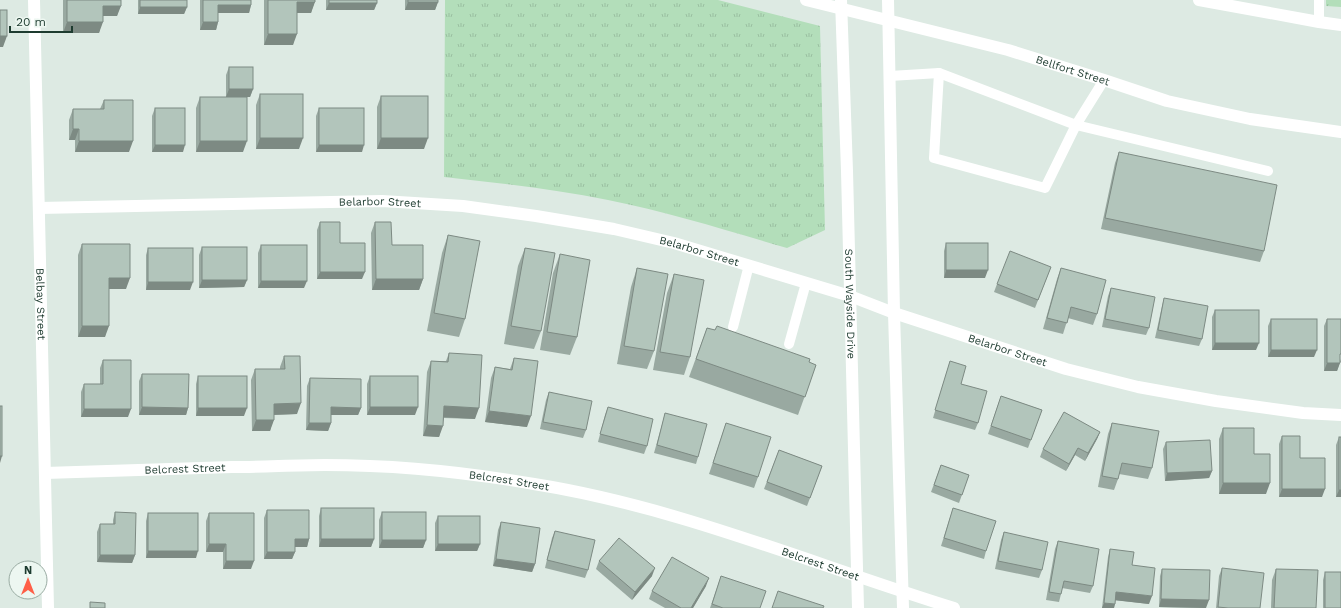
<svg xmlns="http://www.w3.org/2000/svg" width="1341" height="608" viewBox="0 0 1341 608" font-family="'Work Sans',sans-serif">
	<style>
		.grass { fill: url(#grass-tufts) }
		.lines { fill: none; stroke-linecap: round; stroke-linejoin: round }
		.service { stroke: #fff; stroke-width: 10 }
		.minor { stroke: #fff; stroke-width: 12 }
		.tertiary { stroke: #fff; stroke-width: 12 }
		.secondary { stroke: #fff; stroke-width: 12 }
		.wall { fill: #99a9a1 }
		.shaded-wall { fill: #7d8a83 }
		.building { fill: #b2c5bb; stroke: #7d8a83 }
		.labels { text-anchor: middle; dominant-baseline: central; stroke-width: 3; stroke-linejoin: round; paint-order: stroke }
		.street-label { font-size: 11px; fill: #1d3b2f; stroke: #edf7f1 }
	</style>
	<defs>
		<pattern id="grass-tufts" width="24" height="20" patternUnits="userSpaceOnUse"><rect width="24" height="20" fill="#b3deba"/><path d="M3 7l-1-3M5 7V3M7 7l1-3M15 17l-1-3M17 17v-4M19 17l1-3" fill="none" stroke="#9abfa0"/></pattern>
	</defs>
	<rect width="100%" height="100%" fill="#ddeae3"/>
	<g class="grass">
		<path d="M445,0H718L820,26L825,230L787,248C728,231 669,212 608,200C554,189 499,183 444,177Z"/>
		<polygon points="1326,0 1341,0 1341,7 1326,6"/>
	</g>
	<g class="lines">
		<g class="service">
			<polyline points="1319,0 1319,22"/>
			<polyline points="939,73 934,158 1045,188 1076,125 1104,80"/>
			<polyline points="890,76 939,73 1076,125 1268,171"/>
			<polyline points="733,327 749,265"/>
			<polyline points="789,344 806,283"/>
		</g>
		<g class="minor">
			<path id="s1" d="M34,0L48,608"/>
			<path id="s2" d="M39,208L382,201L463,206L536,216L614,229L674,243L850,296L894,313L1066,369L1138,387L1216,401L1303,413L1341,415"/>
			<path id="s3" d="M45,473C108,471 170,469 232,467C263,467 294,465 325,465C395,465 465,472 534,484C679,507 814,565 954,608"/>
		</g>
		<g class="tertiary">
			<path id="s4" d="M841,0L847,171L858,608"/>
			<polyline points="888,0 894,313 903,608"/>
		</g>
		<g class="secondary">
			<path id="s5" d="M806,0L1008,50L1104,80L1167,101L1250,119L1341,132"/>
			<polyline points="1199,0 1319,22 1341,25"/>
		</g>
	</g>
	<g class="wall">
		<polygon points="63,0 121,0 117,16 103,16 99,33 63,33"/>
		<polygon points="138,0 187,0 187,7 184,14 138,14"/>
		<polygon points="200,0 251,0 251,5 249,13 218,13 218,22 216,30 200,30"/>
		<polygon points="264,0 315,0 311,13 297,13 293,45 264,45"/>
		<polygon points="326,0 377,0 377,3 374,10 326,10"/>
		<polygon points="405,0 438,0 438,2 435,10 405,10"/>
		<polygon points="229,67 253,89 250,97 226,97 226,75"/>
		<polygon points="260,94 299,149 256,149 256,105"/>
		<polygon points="381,96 424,149 377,149 377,107"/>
		<polygon points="200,97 243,152 196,152 196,108"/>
		<polygon points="104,100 129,152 75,152 75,140 69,140 69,120 73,109 100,109"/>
		<polygon points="155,108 183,152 152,152 152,116"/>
		<polygon points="319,108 362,152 316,152 316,116"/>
		<polygon points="1119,152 1264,251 1260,262 1101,229 1115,163"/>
		<polygon points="320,222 340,243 362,279 317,279 317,230"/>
		<polygon points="375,222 392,245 423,279 419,290 372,290 371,233"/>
		<polygon points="448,235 465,319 459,337 427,331 442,253"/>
		<polygon points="946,243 985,278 944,278 944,251"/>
		<polygon points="82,244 126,289 109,289 105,337 78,337 78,255"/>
		<polygon points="261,245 304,288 258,288 258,253"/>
		<polygon points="202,247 247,280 244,287 199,288 199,255"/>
		<polygon points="148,248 190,290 146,290 146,255"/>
		<polygon points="525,248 541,331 534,349 504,344 518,266"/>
		<polygon points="560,254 577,337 570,355 540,350 553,273"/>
		<polygon points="1051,267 1035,308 994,292 997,284"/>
		<polygon points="637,268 654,351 647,369 617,364 631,287"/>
		<polygon points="1061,268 1097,314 1093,325 1068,318 1063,334 1043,329 1057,279"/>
		<polygon points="674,274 690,357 684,375 653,370 667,293"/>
		<polygon points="1111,288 1149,328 1146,335 1102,327 1108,296"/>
		<polygon points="1164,298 1202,339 1199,346 1155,338 1162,306"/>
		<polygon points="1215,310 1256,350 1212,350 1212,317"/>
		<polygon points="1271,319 1314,357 1268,357 1268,326"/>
		<polygon points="1327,319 1341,362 1340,362 1337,371 1324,371 1324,326"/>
		<polygon points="707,328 816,365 798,415 689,377"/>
		<polygon points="449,353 475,419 444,418 439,437 423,436 427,372 431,361 446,361"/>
		<polygon points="284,356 297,414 274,415 270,431 252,431 251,380 255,369 280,369 280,367"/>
		<polygon points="514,358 527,427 485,422 491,378 495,367 510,369"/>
		<polygon points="103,360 128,417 81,417 81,392 84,384 100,384 100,368"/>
		<polygon points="950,361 961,384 978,423 975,430 933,418"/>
		<polygon points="142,374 188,408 186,415 139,415 139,381"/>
		<polygon points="198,376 244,416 196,416 196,384"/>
		<polygon points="370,376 415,415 367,415 367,384"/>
		<polygon points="310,378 361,408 358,415 331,415 331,423 328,431 306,430 307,386"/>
		<polygon points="549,392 586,430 583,438 540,429 546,400"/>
		<polygon points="1001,396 1042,410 1028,448 988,434"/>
		<polygon points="608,407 647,446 644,454 598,442 605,415"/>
		<polygon points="665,413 698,457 696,464 654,453 663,421"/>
		<polygon points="726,423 758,477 754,488 709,474"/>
		<polygon points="1112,423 1152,468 1148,479 1119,474 1118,479 1114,490 1098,487 1108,434"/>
		<polygon points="1223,428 1254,454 1266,494 1219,494 1219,439"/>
		<polygon points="1100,432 1097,439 1085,461 1075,455 1066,471 1040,457 1043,449"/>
		<polygon points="1282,436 1300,458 1322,497 1279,497 1279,444"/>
		<polygon points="1339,437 1341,497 1336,497 1336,445"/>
		<polygon points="1166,442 1212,471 1209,478 1165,481 1163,449"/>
		<polygon points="779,450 822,466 807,506 764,489"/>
		<polygon points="941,465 969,475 959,503 931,492"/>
		<polygon points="321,508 374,539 371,547 319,547 319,516"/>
		<polygon points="953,508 986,551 984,559 941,546"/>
		<polygon points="267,510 309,539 307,547 295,547 295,552 292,559 264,559 264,518"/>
		<polygon points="115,512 135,555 132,563 97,562 97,532 100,524 113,524 113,520"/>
		<polygon points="382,512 426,540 423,548 379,548 379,520"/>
		<polygon points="148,513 196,558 146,558 146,521"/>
		<polygon points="209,513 251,569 223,569 223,552 206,552 206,521"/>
		<polygon points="438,516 480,544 477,551 435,551 435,523"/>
		<polygon points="501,522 535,564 532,572 493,566 498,530"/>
		<polygon points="555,531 588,570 585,578 545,568 552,538"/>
		<polygon points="1004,532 1042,570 1039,578 995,569 1001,540"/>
		<polygon points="1058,541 1093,586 1090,593 1062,588 1061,594 1059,602 1046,600 1055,549"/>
		<polygon points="1110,549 1132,565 1149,604 1115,600 1114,608 1102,608 1108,557"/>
		<polygon points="599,561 652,576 632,600 596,569"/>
		<polygon points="1222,568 1260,608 1216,608 1219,576"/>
		<polygon points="1162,569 1206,608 1159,607 1160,576"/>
		<polygon points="1276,569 1316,608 1271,608 1272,580"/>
		<polygon points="1325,572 1341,608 1323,608 1323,580"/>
		<polygon points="721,576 760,608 710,608"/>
		<polygon points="706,586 693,608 665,608 649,599 652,591"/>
	</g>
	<g class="shaded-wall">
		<polygon points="297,2 315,2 311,13 293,13"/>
		<polygon points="408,2 438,2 435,10 405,10"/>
		<polygon points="329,3 377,3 374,10 326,10"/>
		<polygon points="218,5 251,5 249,13 216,13"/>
		<polygon points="103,6 121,6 117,16 99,16"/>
		<polygon points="140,7 187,7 184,14 138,14"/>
		<polygon points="67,22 103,22 99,33 63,33"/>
		<polygon points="203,22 218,22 216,30 200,30"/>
		<polygon points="268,34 297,34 293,45 264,45"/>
		<polygon points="0,36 7,36 3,47 0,47"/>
		<polygon points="229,89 253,89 250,97 226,97"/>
		<polygon points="73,129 79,129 75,140 69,140"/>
		<polygon points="260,138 303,138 299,149 256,149"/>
		<polygon points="381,138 428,138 424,149 377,149"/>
		<polygon points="79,141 133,141 129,152 75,152"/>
		<polygon points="200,141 247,141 243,152 196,152"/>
		<polygon points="155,145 185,145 183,152 152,152"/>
		<polygon points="319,145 364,145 362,152 316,152"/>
		<polygon points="946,270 988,270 985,278 944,278"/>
		<polygon points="320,272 365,272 362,279 317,279"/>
		<polygon points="109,278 130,278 126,289 105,289"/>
		<polygon points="376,279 423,279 419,290 372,290"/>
		<polygon points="202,280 247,280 244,287 199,288"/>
		<polygon points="261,281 307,281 304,288 258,288"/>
		<polygon points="148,282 193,282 190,290 146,290"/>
		<polygon points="82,326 109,326 105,337 78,337"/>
		<polygon points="1215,343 1259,343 1256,350 1212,350"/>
		<polygon points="1271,350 1317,350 1314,357 1268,357"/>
		<polygon points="1327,363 1340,363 1337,371 1324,371"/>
		<polygon points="301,403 297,414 270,415 274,404"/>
		<polygon points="444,406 479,408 475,419 440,417"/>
		<polygon points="142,407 188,408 186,415 139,415"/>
		<polygon points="331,407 361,408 358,415 328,415"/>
		<polygon points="370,407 418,407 415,415 367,415"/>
		<polygon points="198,408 247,408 244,416 196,416"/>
		<polygon points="84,409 131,409 128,417 81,417"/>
		<polygon points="489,411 531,416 527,427 485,422"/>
		<polygon points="256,420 274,420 270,431 252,431"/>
		<polygon points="309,423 331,423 328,431 306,430"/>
		<polygon points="427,425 443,426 439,437 423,436"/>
		<polygon points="1100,432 1097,439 1085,461 1088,453"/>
		<polygon points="1078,448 1075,455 1066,471 1069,464"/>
		<polygon points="0,456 2,456 0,463"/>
		<polygon points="1212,471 1209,478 1165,481 1167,473"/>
		<polygon points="1223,483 1270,483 1266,494 1219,494"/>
		<polygon points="1282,489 1325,489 1322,497 1279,497"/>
		<polygon points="1339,490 1341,490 1341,497 1336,497"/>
		<polygon points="295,539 309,539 307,547 292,547"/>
		<polygon points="321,539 374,539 371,547 319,547"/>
		<polygon points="382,540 426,540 423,548 379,548"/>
		<polygon points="209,544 226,544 223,552 206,552"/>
		<polygon points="438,544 480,544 477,551 435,551"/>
		<polygon points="148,551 198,551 196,558 146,558"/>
		<polygon points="267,552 295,552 292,559 264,559"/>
		<polygon points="100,555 135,555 132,563 97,562"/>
		<polygon points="496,559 535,564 532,572 493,566"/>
		<polygon points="226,561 254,561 251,569 223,569"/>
		<polygon points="655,568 652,576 632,600 635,592"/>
		<polygon points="709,578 706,586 693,608 691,608"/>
		<polygon points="1116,592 1152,596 1149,604 1113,600"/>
		<polygon points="1161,599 1209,600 1206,608 1159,607"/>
		<polygon points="1104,603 1115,604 1114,608 1102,608"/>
	</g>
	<g class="building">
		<polygon points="67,0 121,0 121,6 103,6 103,22 67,22"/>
		<rect x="140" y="0" width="47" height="7"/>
		<polygon points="203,0 251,0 251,5 218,5 218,22 203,22"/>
		<polygon points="268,0 315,0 315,2 297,2 297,34 268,34"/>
		<rect x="329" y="0" width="48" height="3"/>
		<rect x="408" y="0" width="30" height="2"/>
		<rect x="0" y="10" width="7" height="26"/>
		<rect x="229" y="67" width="24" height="22"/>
		<rect x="260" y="94" width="43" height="44"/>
		<rect x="381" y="96" width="47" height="42"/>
		<rect x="200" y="97" width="47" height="44"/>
		<polygon points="104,100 133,100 133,141 79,141 79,129 73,129 73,109 104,109"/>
		<rect x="155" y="108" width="30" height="37"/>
		<rect x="319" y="108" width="45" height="37"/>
		<polygon points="1119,152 1277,185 1264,251 1105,218"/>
		<polygon points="320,222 340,222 340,243 365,243 365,272 320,272"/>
		<polygon points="375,222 391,222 392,245 423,245 423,279 376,279"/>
		<polygon points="448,235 480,241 465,319 434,313"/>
		<rect x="946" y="243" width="42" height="27"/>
		<polygon points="82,244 130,244 130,278 109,278 109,326 82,326"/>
		<rect x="261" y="245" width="46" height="36"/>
		<rect x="202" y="247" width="45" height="33"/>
		<rect x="148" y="248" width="45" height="34"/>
		<polygon points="525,248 555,253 541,331 511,326"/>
		<polygon points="1010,251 1051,267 1038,300 997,284"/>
		<polygon points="560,254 590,260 577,337 547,332"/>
		<polygon points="637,268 668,274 654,351 624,346"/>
		<polygon points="1061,268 1106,280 1097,314 1071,307 1067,323 1047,318"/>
		<polygon points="674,274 704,280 690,357 660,352"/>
		<polygon points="1111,288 1155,297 1149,328 1105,319"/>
		<polygon points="1164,298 1208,306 1202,339 1158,330"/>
		<rect x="1215" y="310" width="44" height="33"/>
		<rect x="1271" y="319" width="46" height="31"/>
		<polygon points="1327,319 1341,319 1341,354 1340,354 1340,363 1327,363"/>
		<polygon points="717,326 810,359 809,362 816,365 805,397 696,359 707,328 715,330"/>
		<polygon points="449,353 482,355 479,408 444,406 443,426 427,425 431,361 448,362"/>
		<polygon points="284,356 300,356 301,403 274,404 274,420 256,420 255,369 285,369"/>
		<polygon points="514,358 538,361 531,416 489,411 495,367 512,370"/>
		<polygon points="103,360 131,360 131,409 84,409 84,384 103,384"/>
		<polygon points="950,361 966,366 961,384 987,391 978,423 935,410"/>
		<polygon points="142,374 189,374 188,408 142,407"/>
		<rect x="198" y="376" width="49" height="32"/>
		<rect x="370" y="376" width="48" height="31"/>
		<polygon points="310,378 361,379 361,408 331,407 331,423 309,423"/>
		<polygon points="549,392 592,401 586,430 543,422"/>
		<polygon points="1001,396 1042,410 1031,440 991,426"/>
		<rect x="0" y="406" width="2" height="50"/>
		<polygon points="608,407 653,419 647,446 600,434"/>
		<polygon points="1064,412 1100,432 1088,453 1078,448 1069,464 1043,449"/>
		<polygon points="665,413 707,424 698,457 657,445"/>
		<polygon points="726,423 771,437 758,477 713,463"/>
		<polygon points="1112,423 1159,431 1152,468 1122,463 1118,479 1102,476"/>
		<polygon points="1223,428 1254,428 1254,454 1270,454 1270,483 1223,483"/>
		<polygon points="1282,436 1300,436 1300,458 1325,458 1325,489 1282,489"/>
		<rect x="1339" y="437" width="2" height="53"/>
		<polygon points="1210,440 1212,471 1167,473 1166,442"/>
		<polygon points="779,450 822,466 810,498 767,482"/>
		<polygon points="941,465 969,475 962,495 934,485"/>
		<rect x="321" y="508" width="53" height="31"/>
		<polygon points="953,508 996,521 986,551 944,538"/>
		<polygon points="267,510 309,510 309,539 295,539 295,552 267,552"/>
		<polygon points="115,512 136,513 135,555 100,555 100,524 115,524"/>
		<rect x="382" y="512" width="44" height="28"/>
		<rect x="148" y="513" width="50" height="38"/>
		<polygon points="209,513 254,513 254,561 226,561 226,544 209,544"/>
		<rect x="438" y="516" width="42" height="28"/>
		<polygon points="501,522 540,528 535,564 496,559"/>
		<polygon points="555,531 595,540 588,570 547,560"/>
		<polygon points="1004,532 1048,542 1042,570 998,561"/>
		<polygon points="619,538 655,568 635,592 599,561"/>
		<polygon points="1058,541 1099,549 1093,586 1064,581 1061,594 1049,592"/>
		<polygon points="1110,549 1134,552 1132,565 1155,568 1152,596 1116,592 1115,604 1104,603"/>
		<polygon points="672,557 709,578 691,608 681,608 652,591"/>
		<polygon points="1222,568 1264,573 1260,608 1228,608 1218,607"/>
		<polygon points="1162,569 1210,570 1209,600 1161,599"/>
		<polygon points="1276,569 1318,570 1316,608 1274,608"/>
		<rect x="1325" y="572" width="16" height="36"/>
		<polygon points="721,576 766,591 760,608 723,608 712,604"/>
		<polygon points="778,591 824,606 823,608 772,608"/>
		<polygon points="90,602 105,603 105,608 90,608"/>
	</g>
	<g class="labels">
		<g class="street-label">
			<text stroke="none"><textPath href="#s5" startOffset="276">Bellfort Street</textPath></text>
			<text stroke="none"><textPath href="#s2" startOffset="341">Belarbor Street</textPath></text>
			<text stroke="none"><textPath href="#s2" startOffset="665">Belarbor Street</textPath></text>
			<text stroke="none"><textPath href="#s1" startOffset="304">Belbay Street</textPath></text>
			<text stroke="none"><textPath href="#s4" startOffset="304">South Wayside Drive</textPath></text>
			<text stroke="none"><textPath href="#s2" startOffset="989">Belarbor Street</textPath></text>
			<text stroke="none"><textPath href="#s3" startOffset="140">Belcrest Street</textPath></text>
			<text stroke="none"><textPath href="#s3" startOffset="465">Belcrest Street</textPath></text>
			<text stroke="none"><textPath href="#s3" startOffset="788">Belcrest Street</textPath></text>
		</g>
	</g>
	<g transform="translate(28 580)"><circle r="19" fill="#edf7f1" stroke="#9aaca3"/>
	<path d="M0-3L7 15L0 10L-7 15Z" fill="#fe5f47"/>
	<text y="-6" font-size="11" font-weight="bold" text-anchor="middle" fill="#1d3b2f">N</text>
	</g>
	<path d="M10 26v6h62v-6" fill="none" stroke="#1d3b2f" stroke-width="2"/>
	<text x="16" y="26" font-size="12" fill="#1d3b2f" stroke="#edf7f1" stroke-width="3" paint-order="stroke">20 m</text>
</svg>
